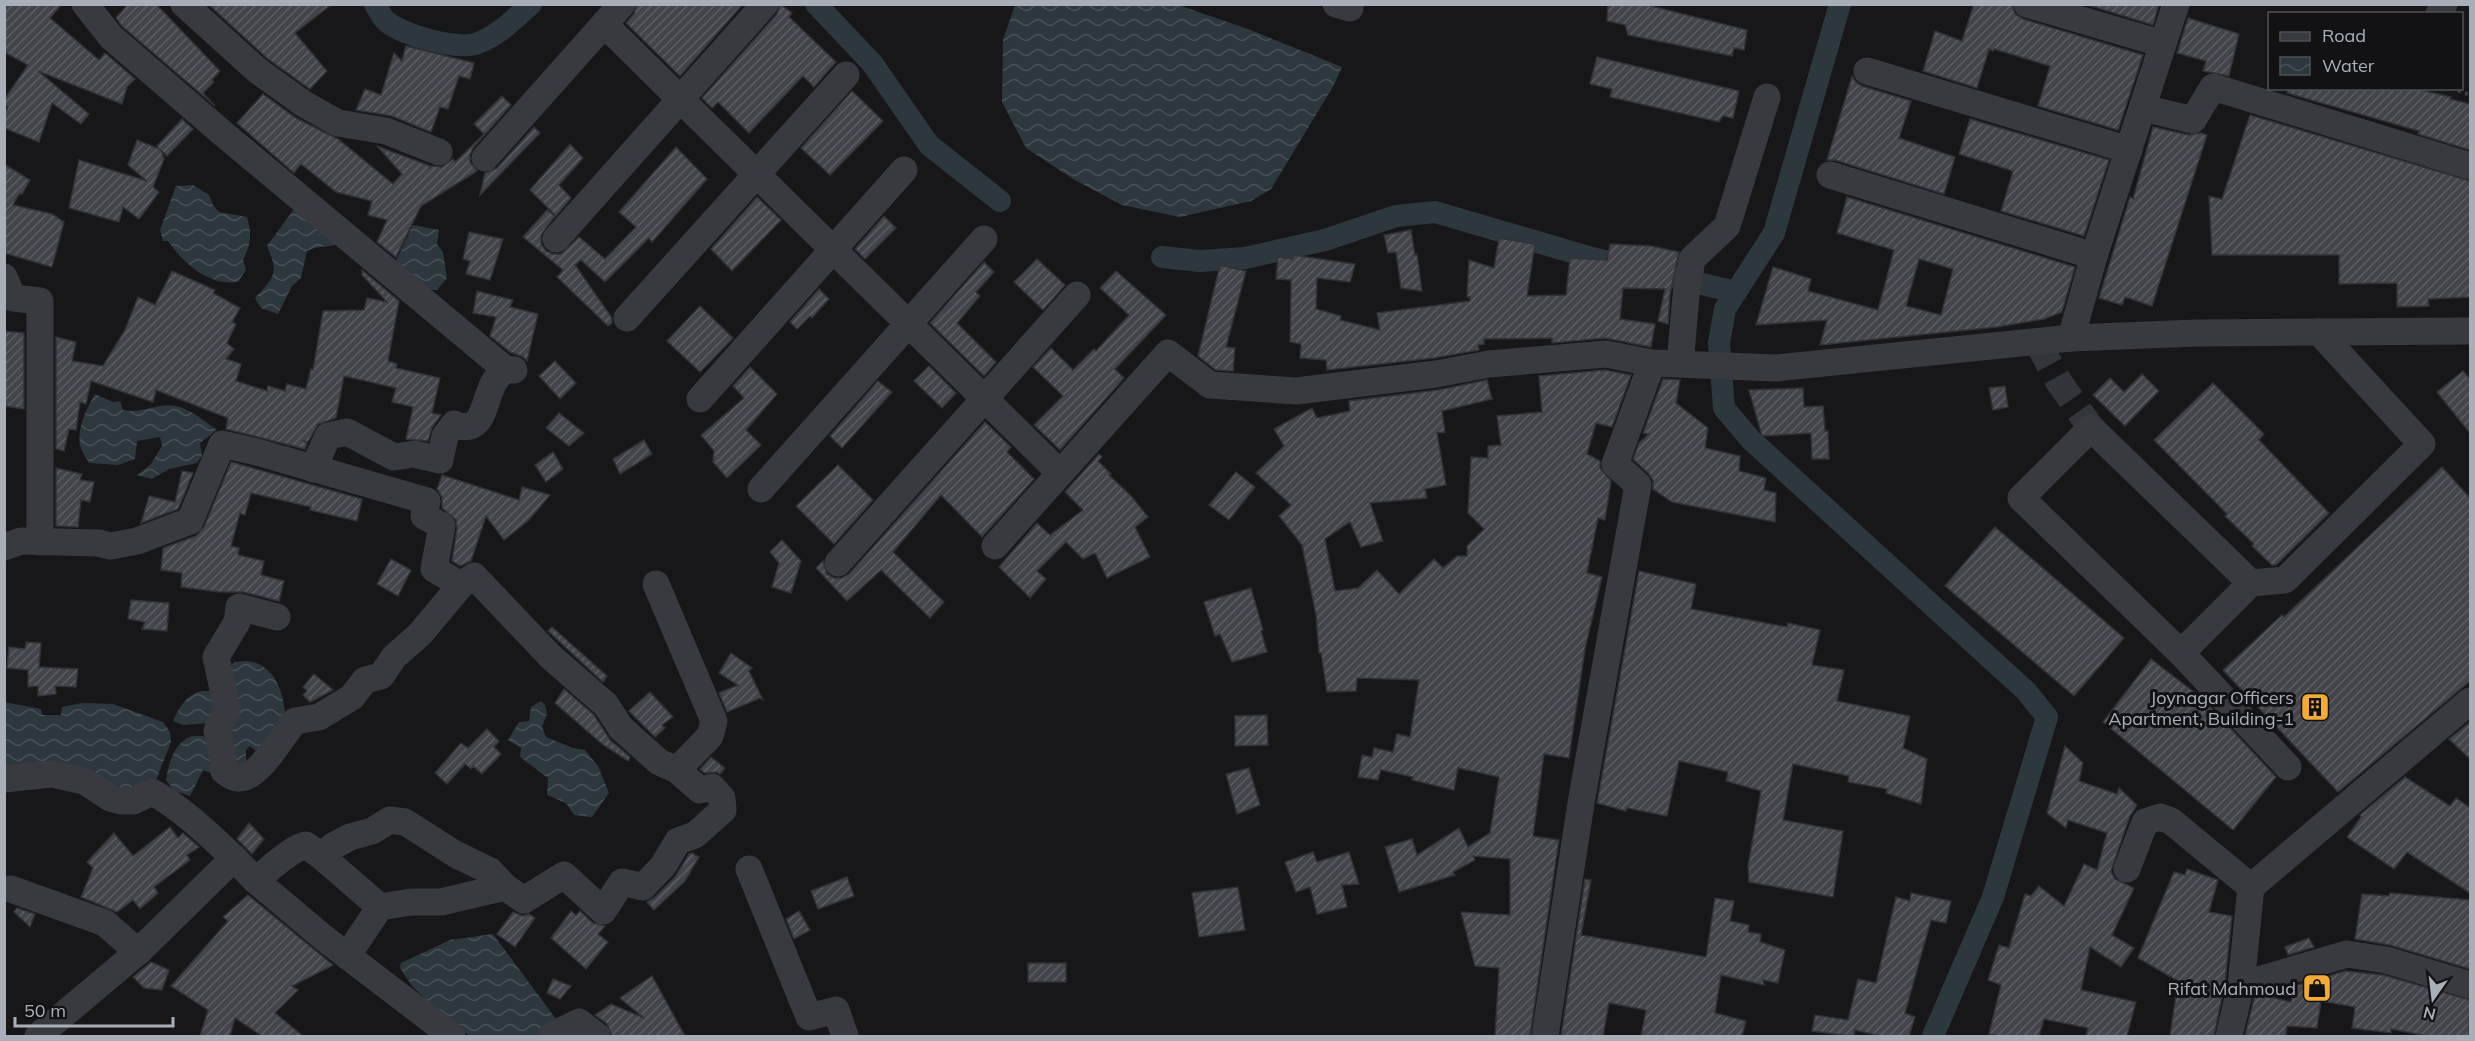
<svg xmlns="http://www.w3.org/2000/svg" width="2475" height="1041" viewBox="0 0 2475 1041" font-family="Mulish,sans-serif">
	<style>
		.water { fill: url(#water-waves) }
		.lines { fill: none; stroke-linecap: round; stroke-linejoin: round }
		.canal { stroke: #2d373e; stroke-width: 22 }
		.building { fill: url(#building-hatch); stroke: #313236; stroke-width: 1.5; fill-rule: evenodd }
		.minor-tunnel { stroke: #34353a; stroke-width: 27; stroke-dasharray: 27 14; stroke-linecap: butt }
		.path { stroke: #3e4146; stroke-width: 4; stroke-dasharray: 3 4.5; stroke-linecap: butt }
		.minor { stroke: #383a3f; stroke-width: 27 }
		.labels { text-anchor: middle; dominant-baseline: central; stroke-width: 6; stroke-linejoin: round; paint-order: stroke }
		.poi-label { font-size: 18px; fill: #a9afb9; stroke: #121215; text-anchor: end }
	</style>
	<defs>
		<pattern id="water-waves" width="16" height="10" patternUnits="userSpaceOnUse" patternTransform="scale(1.5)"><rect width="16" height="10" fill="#2d373e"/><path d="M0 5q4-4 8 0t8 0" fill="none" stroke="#495158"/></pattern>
		<pattern id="building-hatch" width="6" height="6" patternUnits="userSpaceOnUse" patternTransform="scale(1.5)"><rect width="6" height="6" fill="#43454a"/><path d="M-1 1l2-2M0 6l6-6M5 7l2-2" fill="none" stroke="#5b5d62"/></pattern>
	</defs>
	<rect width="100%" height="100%" fill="#17171a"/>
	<g class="water">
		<polygon points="1015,5 1178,5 1248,29 1342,67 1334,85 1271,189 1251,201 1180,217 1122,205 1073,179 1026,148 1002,102 1003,40"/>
		<path d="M193,185L209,195L213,205L219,212L247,217C252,233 251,245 243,260L246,270L238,282C209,286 184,264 168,241H163L160,230L176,186Z"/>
		<path d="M297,205L338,244C327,248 318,245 307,251L301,278L292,286L278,314L261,308L255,298C275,276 279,274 267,246Z"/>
		<polygon points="413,225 439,230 437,244 443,252 447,278 437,290 427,289 393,267"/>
		<path d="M95,394L113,402L120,401L123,410C136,413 147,408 160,406C183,402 200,418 217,430L200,443L202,456L197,463L169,469L152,479L137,475L151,464L162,446L160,437L137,441L135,459L118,465L89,463C86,457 81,451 80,445C77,428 87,408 95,394Z"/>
		<path d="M234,662C239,662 247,660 253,662C275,668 283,692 285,712L258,753L250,746L246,750V765L239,771L223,729V677Z"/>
		<path d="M202,691H220L211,723L183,725L173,721C179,707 187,694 202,691Z"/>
		<polygon points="541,701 545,705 547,714 542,727 546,737 573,748 585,750 598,766 609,793 592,817 574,815 566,803 547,795 548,778 520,757 521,748 508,740 519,722 529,721 531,707"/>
		<polygon points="4,702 41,709 42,715 61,715 62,707 82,703 113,704 163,722 170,732 171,742 155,783 139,795 5,773"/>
		<path d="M192,736H203L216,750L213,774L203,770L190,796L174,791L166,780C169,762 174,743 192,736Z"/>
		<polygon points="493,934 559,1023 542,1036 470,1036 441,1014 412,986 400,968 401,963 450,940"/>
	</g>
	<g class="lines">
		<g class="canal">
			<path d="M375,4C378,9 381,16 385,20C400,35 460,51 478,43C499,35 514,19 531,4"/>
			<polyline points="816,4 872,63 929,145 1000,201"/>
			<polyline points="1840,4 1774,233 1725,309 1719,343 1724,408 1751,440 2026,691 2047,717 1993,897 1933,1036"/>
			<polyline points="1162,257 1200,261 1245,258 1325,240 1396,216 1435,212 1592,258 1736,292"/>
		</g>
	</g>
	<g class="building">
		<polygon points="4,4 62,4 50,18 99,60 105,53 135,79 127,87 122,104 38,71 89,114 81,124 52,103 39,142 4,128 4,115 8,107 4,104 4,100 28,65 4,52"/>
		<polygon points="128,4 156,4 220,71 212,80 214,82 203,93 215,106 122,26 116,18"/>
		<polygon points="208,4 332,4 295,33 327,71 310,89 268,59"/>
		<polygon points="637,4 743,4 680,76 626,23 634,14"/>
		<polygon points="780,4 792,13 789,17 836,62 814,87 803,76 749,133 718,102 712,108 702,98 777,14"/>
		<polygon points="1608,4 1643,4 1747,30 1744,50 1734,48 1732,56 1628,35 1625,25 1607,21"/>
		<polygon points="1974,4 2012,4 2015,14 2023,19 2143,55 2118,130 2038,106 2050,66 1994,49 1993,51 1989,49 1977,88 1923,71 1935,31 1962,41"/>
		<polygon points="2085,4 2159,4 2153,25"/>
		<polygon points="2188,18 2239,34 2229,76 2203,71 2206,61 2177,53"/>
		<polygon points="406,46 474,63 470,79 459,76 448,109 440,107 431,132 392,116 356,110 365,89 381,95 394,53 402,61"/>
		<polygon points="1597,57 1739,91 1733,118 1723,116 1719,122 1610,97 1612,89 1590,84"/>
		<polygon points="1852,76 1856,82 1862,86 1911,101 1899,138 1955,157 1944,194 1835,160 1827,160"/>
		<polygon points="2288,88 2426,88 2425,91 2451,97 2450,99 2470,104 2470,150 2418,134 2419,131 2287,93"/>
		<polygon points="852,91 883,121 830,175 801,148"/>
		<polygon points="263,94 296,118 338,139 393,184 402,174 377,146 430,166 429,169 432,166 442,167 453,159 455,162 484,134 474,124 502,96 511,105 473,148 470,155 470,162 477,171 421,206 396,257 377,242 387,220 368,215 372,201 336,192 301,164 294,173 237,123"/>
		<polygon points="2250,115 2470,181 2470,297 2428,299 2429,306 2397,307 2397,283 2339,284 2339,255 2212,255 2209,196 2222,199"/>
		<polygon points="182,119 193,129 167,156 161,150 164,159 153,187 159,192 139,219 123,207 119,222 69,208 79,160 147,181 128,165 137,140 159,149 157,146"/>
		<polygon points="1970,119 2109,160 2084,236 2001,211 2013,171 1959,154"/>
		<polygon points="534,127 540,133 480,195 485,173 497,168"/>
		<polygon points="2153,127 2189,135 2201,133 2207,135 2152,306 2125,297 2122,305 2099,298 2130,197 2133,199"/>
		<polygon points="570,144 583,158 559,185 571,198 556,216 530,190"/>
		<polygon points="676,147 707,179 652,242 649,238 605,282 581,260 575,265 612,318 612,323 608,326 557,277 563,270 523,237 547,210 555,216 541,235 541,244 546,251 553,254 561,254 579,237 605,259 636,227 619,212"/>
		<polygon points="4,164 30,180 22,194 19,194 13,205 52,214 64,222 52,267 4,253"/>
		<polygon points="757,197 781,220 732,271 711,249"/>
		<path d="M1847,197L2075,267L2062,312L2044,319L1997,327L1820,345L1827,320L1756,325L1773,267L1811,279L1808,291L1878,310L1894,250L1837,233ZM1919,259L1953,269L1941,315L1906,306Z"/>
		<polygon points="884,216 896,228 865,259 855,249"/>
		<polygon points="1411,230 1415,255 1417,254 1422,291 1401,288 1396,252 1388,253 1384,235"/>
		<polygon points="469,232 503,239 490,280 466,274 470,261 463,259"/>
		<polygon points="1499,238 1535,244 1527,296 1566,295 1570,258 1607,260 1610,244 1651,246 1679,252 1670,294 1668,324 1658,321 1665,289 1623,288 1620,319 1655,324 1651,347 1605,338 1552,343 1552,338 1484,339 1484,344 1478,345 1479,350 1434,358 1327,370 1326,360 1300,358 1301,344 1290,342 1291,284 1291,280 1276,279 1278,257 1293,259 1293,255 1355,264 1350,282 1317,278 1316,309 1341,316 1340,320 1380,330 1377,313 1470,301 1470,297 1467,297 1469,260 1494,268"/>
		<polygon points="1037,259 1065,285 1043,310 1014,282"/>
		<polygon points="984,262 994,272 976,292 980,296 957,323 996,362 984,376 930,323"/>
		<polygon points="1220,265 1246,271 1226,347 1235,348 1233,371 1216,370 1198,356"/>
		<polygon points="362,270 399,301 388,361 397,364 396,368 440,378 432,413 441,415 432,427 428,441 406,439 413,407 392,402 396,388 344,376 336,418 318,424 308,442 304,441 307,444 305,449 226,429 228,418 156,390 153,402 91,381 86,404 80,402 76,430 69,429 64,451 56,449 56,337 76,342 72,361 103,366 125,330 138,297 155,305 172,271 215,290 213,293 240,308 232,322 236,324 227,343 234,349 226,359 241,364 236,381 267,391 268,386 285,391 287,384 306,389 311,369 313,370 323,311 364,310 367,298 387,302 362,275"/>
		<polygon points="1116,271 1166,315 1115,369 1124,378 1060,450 1034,425 1063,396 1033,367 1051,348 1073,370 1094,349 1096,351 1129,315 1100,288"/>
		<polygon points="819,289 829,299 812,318 810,316 797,329 790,322"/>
		<polygon points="477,291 513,300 510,307 538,314 527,361 523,357 510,352 490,336 496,317 473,313"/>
		<polygon points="700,306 733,338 700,372 667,341"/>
		<polygon points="4,331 24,333 24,409 4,406"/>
		<polygon points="555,361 576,383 560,399 539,376"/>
		<polygon points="929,366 956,393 942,408 914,381"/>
		<polygon points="750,367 777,394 746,430 761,445 727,478 713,462 714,451 701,435 744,398 733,386"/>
		<polygon points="1605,370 1631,375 1612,427 1596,423 1587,454 1600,461 1600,468 1611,481 1605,520 1598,518 1587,573 1602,577 1585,649 1569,758 1544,754 1533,836 1559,840 1530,1036 1495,1036 1499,968 1475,966 1461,912 1510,915 1510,859 1473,856 1475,860 1453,872 1455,875 1399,892 1385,847 1412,839 1417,855 1459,828 1468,847 1490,833 1499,777 1458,768 1454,790 1412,780 1413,777 1381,770 1378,780 1358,777 1362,755 1372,757 1374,748 1393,752 1397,734 1410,737 1419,680 1357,678 1356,691 1327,692 1321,653 1319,653 1316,615 1302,545 1279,516 1291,505 1256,473 1284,446 1274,429 1312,408 1317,418 1350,411 1349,401 1438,390 1487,380 1492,399 1442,411 1445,432 1437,433 1446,485 1425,489 1427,498 1370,503 1383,541 1361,547 1350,522 1325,539 1335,591 1358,588 1377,570 1399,594 1434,559 1443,568 1457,556 1467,556 1467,546 1484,529 1468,513 1471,457 1488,458 1488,446 1501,445 1497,416 1542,412 1539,376"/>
		<polygon points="2463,371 2470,379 2470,433 2437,392"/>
		<polygon points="2142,374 2159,391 2125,426 2093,395 2110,378 2124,392"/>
		<polygon points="1663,379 1680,380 1676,403 1708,428 1705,448 1740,456 1739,471 1766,478 1764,490 1776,493 1775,522 1672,502 1653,489 1653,480 1649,474 1633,459 1639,443 1649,434 1643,433"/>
		<polygon points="878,381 892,392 842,448 830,436"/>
		<polygon points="2213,383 2264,434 2259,440 2329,513 2276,565 2272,565 2252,546 2254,544 2225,516 2227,514 2154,440"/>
		<polygon points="2005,386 2008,407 1993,410 1989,388"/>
		<polygon points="1803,388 1804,407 1823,406 1825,431 1828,431 1829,459 1812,459 1811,433 1762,436 1749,390"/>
		<polygon points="559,413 584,433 569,446 546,428"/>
		<polygon points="985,422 1011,447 1007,452 1034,479 982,537 941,495 893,552 944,602 930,618 881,570 847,601 816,568 823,561 827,574 834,578 842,578 849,574"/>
		<polygon points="644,440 652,454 620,474 613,459"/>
		<polygon points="553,452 563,469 546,482 535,465"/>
		<polygon points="1099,454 1102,457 1098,461 1111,474 1109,475 1132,497 1148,517 1135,527 1150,557 1107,578 1095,553 1083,559 1066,542 1037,571 1046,579 1030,598 999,567 1037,523 1050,535 1083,510 1065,492"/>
		<polygon points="231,462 362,499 357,521 310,510 311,507 251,493 245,515 240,513 231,546 239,548 238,555 264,561 261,575 284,581 279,601 243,592 219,592 181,587 182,573 161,570 163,548 196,536 204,527"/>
		<polygon points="838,465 873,500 834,544 796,506"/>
		<polygon points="2442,467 2470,498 2470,681 2338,792 2223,670 2282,615 2284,617"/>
		<polygon points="56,468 82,474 80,480 94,482 90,502 81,500 78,527 56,526"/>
		<polygon points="182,471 193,473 178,509 141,523 149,496 175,502"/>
		<polygon points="1236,472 1255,487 1229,520 1209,505"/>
		<polygon points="442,475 519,500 522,487 550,495 529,520 504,540 486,516 471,561 460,566 452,561 457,529 456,520 442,508 442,497 437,489"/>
		<polygon points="1995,527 2124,638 2074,696 1945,586"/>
		<polygon points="782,540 801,561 791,593 772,587 779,563 770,552"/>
		<polygon points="391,559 411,570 398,596 377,584"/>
		<polygon points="1639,571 1696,584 1691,609 1787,627 1788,623 1820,630 1812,665 1844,670 1837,701 1910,716 1903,748 1927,759 1921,804 1886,793 1887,789 1848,782 1849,776 1793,764 1783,820 1843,831 1833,897 1749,882 1748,866 1761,791 1726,781 1728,772 1679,761 1667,816 1627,808 1626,811 1597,803"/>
		<polygon points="1251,588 1263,630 1261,631 1267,652 1232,662 1220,634 1215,636 1204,602"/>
		<polygon points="131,600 169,603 167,631 142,629 145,622 128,619"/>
		<polygon points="552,627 607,676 603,682 548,631"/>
		<polygon points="26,642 41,643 39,667 78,669 76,687 55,686 56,694 38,696 38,686 28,687 28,670 7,668 9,647 25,649"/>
		<polygon points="731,653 752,668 749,671 763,700 760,698 727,712 719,693 738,685 719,673"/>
		<polygon points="2151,659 2203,699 2276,777 2233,830 2103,722"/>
		<polygon points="314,674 333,690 310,702 303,695 307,691 303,687"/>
		<polygon points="564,689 594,715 610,740 630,757 628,761 602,744 555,703"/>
		<polygon points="650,692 673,717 662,725 665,728 655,737 629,711"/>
		<polygon points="1267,715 1268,745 1235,746 1235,716"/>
		<polygon points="2469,723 2470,725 2470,759 2449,739"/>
		<polygon points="487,729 499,741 494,747 501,754 482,774 473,766 471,769 465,764 447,784 435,773 461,743 468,748"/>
		<polygon points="2065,746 2083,763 2079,781 2117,794 2119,788 2137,805 2130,816 2111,871 2115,879 2134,888 2112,935 2134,948 2121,967 2090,947 2081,990 2136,1002 2127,1036 2086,1036 2088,1028 2044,1019 2039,1036 1999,1036 1989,1034 2001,985 1988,980 1999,945 2009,948 2025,894 2031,896 2039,886 2064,906 2084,864 2097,870 2107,833 2068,820 2066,828 2047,813"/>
		<polygon points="711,757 725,768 720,774 716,772 704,773 700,769"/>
		<polygon points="1249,768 1260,805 1237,814 1226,774"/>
		<polygon points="2405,777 2450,806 2456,798 2470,808 2470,893 2407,852 2394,869 2347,837 2361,817 2360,815"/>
		<polygon points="249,823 264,839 252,854 237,839"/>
		<polygon points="170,827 178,838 183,833 199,847 187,855 190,860 154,887 158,893 140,909 133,900 117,912 81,897 93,868 87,862 114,833 133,856"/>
		<polygon points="1313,852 1317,862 1349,852 1359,884 1342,885 1347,907 1317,914 1310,887 1296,892 1285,862"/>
		<polygon points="692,853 699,857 685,881 654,910 647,902 654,898 675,877 689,854"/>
		<polygon points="2187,869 2218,880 2209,912 2232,916 2225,982 2214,1036 2170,1036 2178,981 2138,958 2174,872 2185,875"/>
		<polygon points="847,877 854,896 818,909 811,891"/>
		<polygon points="1585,879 1591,880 1581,935 1706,957 1715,898 1734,901 1730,921 1749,925 1748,932 1761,934 1760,942 1785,950 1778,983 1763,980 1764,985 1721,975 1715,1013 1746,1021 1742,1036 1641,1036 1646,1010 1609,1003 1603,1036 1561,1036"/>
		<polygon points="1238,887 1245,930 1199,937 1192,893"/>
		<polygon points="1911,893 1951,901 1946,923 1931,920 1905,1013 1915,1017 1909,1036 1880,1036 1855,1030 1854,1036 1849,1036 1812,1031 1815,1015 1848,1020 1858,979 1876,983 1896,897 1910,901"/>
		<polygon points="2390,893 2470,900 2470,969 2390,945 2355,939 2362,894 2389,896"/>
		<polygon points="248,895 333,965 292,986 298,990 275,1013 303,1036 262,1036 235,1018 230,1036 200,1036 208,1010 171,986 228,921 223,917"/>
		<polygon points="17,908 35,914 30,927 14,912"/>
		<polygon points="571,911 576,915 580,911 593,923 605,926 598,934 608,942 586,969 551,938"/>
		<polygon points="799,911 810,930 794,939 786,919"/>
		<polygon points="513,912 523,916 529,914 535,918 515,947 497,934"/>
		<polygon points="2309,938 2314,947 2288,955 2285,947"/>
		<polygon points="151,962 169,970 162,990 144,988 133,977"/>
		<rect x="1028" y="963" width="38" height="19"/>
		<polygon points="2345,971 2383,975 2470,1000 2469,1036 2427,1036 2391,1029 2391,1033 2352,1028 2355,1007 2321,1001 2317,1028 2287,1026 2286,1036 2245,1036 2254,998 2262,995 2291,1002 2294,986"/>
		<polygon points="652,976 685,1036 612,1036 607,1024 595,1015 611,1004 644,1018 620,998"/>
		<polygon points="553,979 571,986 560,999 547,993"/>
	</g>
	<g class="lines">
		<polyline class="minor-tunnel" points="2037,341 2059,382 2091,428"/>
		<polyline class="path" points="2451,88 2470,95"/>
		<g class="minor">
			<polyline points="85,4 111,37 220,131 505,369 514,370"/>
			<polyline points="184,4 258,71 304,104 338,123 386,131 439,152"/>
			<polyline points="1336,4 1350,8"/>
			<polyline points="2027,4 2163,44"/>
			<polyline points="2439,14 2444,4"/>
			<polyline points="604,24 1060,473"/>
			<polyline points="1867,71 2129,150"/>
			<polyline points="2143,108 2193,120 2213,87 2470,166"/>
			<polyline points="485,158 622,4"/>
			<polyline points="1830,175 2094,256"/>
			<polyline points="556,239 765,4"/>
			<polyline points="4,277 13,298 40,301 40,542"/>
			<polyline points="627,318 846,75"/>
			<polyline points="2071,338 2094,256 2176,4"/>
			<polyline points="1680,364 1686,296 1692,259 1727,226 1767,97"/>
			<polyline points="700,399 904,170"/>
			<path d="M313,469L328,436L347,432L394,457L414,454L440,460L445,436L454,424C484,436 483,403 493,384C496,378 501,373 505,369"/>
			<polyline points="761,489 984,239"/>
			<polyline points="995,546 1168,353 1210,385 1296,391 1436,374 1489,364 1606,354 1652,363 1775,368 2071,338 2197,333 2470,331"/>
			<polyline points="4,547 21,541 98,543 111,546 137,541 190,521 222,444 257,452 427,501 424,516 442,526 434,569 461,585"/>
			<polyline points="838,563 1077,295"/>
			<polyline points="656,584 714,721 710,736 677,770"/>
			<polyline points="2181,653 2021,498 2091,428 2251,583"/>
			<polyline points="2288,767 2181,653 2251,583 2285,580 2422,444 2319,332"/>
			<path d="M4,779L52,774L84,781L110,798L121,801H134L152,792C183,809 208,834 234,858"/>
			<polyline points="321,856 380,907 411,902 441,902 505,887"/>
			<polyline points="749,869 809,1017 836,1010 845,1036"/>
			<polyline points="2127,869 2145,822 2160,817 2171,821 2251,887"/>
			<polyline points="255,880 324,938 452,1036"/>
			<polyline points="11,889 105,923 138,952"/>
			<polyline points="347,956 380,907"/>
			<polyline points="2241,985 2347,954 2386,960 2470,985"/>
			<path d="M38,1036L138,952L234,858L255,880C271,869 289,849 306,845L321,856L333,846L350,837L372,831L390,820L405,822L455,854L490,871L505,887L524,900L564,875L603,911L622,882L643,887L663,866L678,841L695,835L723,810L722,798L712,787L700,790L677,770L659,762L621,728L606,705L551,657L474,576L461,585L420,634L394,657L381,676L365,680L352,697L319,717L295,721C282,735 262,775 241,778C234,779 228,774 224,771L223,757L217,731L227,708L216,657L237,622L239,607L277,617"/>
			<polyline points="551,1036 579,1022 597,1036"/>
			<polyline points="1545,1036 1582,797 1638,485 1615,464 1652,363"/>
			<polyline points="2229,1036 2241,985 2251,887 2470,701"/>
		</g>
	</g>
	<defs>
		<g id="building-square" transform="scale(1.5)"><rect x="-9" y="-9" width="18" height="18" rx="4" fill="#f3ab35" stroke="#121215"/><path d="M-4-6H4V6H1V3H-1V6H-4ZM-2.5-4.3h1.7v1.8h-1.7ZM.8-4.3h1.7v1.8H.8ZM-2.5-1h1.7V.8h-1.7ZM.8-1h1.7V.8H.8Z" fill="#111"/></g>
		<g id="shop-square" transform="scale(1.5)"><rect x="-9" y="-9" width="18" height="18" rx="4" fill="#f3ab35" stroke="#121215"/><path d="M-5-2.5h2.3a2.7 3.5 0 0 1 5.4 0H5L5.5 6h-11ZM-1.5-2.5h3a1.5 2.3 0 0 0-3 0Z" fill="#111"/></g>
	</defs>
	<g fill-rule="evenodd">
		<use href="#building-square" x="2315" y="707"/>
		<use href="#shop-square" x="2317" y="988"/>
	</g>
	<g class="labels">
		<g class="poi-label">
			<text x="2294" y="697">Joynagar Officers<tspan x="2294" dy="21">Apartment, Building-1</tspan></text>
			<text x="2296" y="988">Rifat Mahmoud</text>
		</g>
	</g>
	<rect width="2475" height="1041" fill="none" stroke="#a9afb9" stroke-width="12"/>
	<rect x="2268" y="12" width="195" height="78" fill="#121215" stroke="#4e5157" stroke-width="1.5"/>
	<rect x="2280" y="32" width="30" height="9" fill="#383a3f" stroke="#4e5157" stroke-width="1.5"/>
	<text x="2322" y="42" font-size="18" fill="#a9afb9">Road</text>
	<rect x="2280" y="57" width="30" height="18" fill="url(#water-waves)" stroke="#4e5157" stroke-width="1.5"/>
	<text x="2322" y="72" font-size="18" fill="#a9afb9">Water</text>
	<g transform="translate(2433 999) rotate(194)" stroke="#121215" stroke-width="4.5" paint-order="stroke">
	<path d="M0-4.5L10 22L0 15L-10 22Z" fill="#a9afb9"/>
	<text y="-9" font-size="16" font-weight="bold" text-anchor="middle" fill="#a9afb9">N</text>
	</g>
	<path d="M15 1017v9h158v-9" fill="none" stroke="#a9afb9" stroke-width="3"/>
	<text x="24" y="1017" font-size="18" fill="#a9afb9" stroke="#121215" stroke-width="4.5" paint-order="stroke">50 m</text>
</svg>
